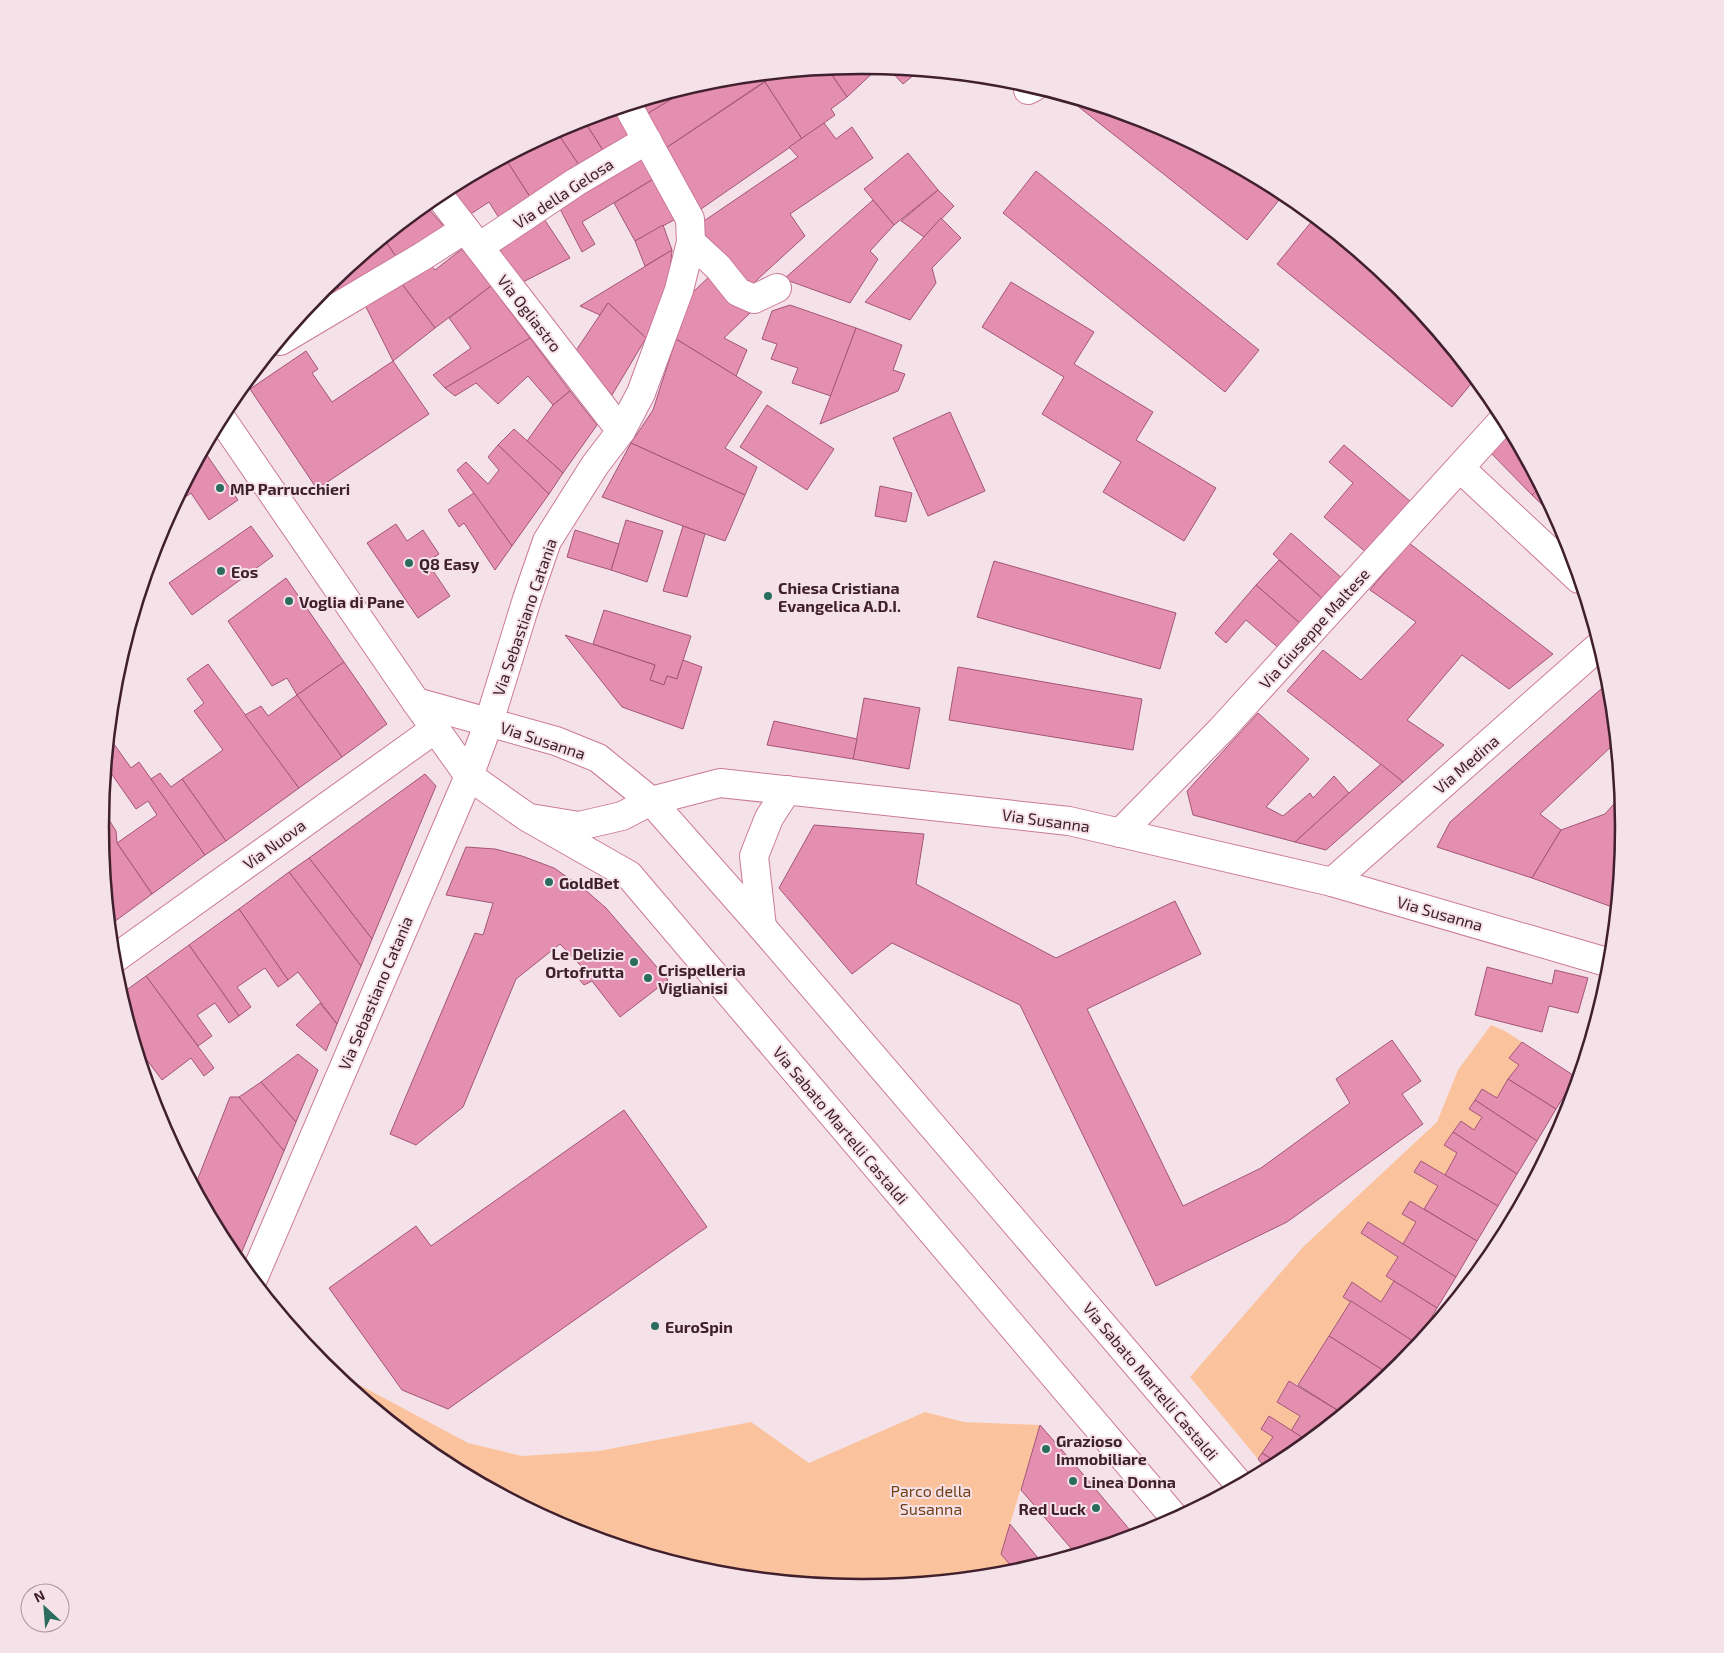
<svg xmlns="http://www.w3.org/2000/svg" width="1724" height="1653" viewBox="0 0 1724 1653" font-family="'Exo 2',sans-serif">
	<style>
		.green { fill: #fac39e }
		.building { fill: #e48faf; stroke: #a35575 }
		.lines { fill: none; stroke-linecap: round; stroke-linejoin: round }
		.pedestrian-casing { stroke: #cc799a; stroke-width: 30 }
		.minor-casing { stroke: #cc799a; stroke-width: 30 }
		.tertiary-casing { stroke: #cc799a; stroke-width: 30 }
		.secondary-casing { stroke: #cc799a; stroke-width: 30 }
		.pedestrian { stroke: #fff; stroke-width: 28 }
		.minor { stroke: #fff; stroke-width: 28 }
		.tertiary { stroke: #fff; stroke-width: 28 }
		.secondary { stroke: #fff; stroke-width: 28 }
		.poi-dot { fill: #2a6d5e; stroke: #f5e2e8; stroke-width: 2 }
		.labels { text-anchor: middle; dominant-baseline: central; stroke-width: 4; stroke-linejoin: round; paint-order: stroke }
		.street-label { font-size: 16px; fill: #41202d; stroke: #f5e2e8 }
		.poi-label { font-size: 16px; font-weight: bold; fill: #41202d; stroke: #f5e2e8; text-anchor: start }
		.park-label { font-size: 16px; fill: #734017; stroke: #f5e2e8 }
		.rim { fill: none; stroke: #41202d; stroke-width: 2.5 }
	</style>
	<rect width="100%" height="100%" fill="#f5e2e8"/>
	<g class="green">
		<polygon points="1491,1025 1505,1031 1522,1042 1509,1058 1519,1065 1497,1098 1482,1089 1469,1109 1482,1117 1474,1130 1461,1122 1444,1144 1457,1153 1445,1175 1421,1161 1414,1172 1438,1186 1424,1209 1410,1201 1402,1214 1416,1222 1403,1244 1368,1222 1361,1233 1398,1257 1386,1276 1394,1281 1381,1302 1352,1283 1343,1297 1351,1301 1298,1385 1289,1381 1277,1401 1300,1416 1291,1431 1269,1416 1261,1429 1273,1437 1258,1459 1190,1377 1303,1247 1437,1122 1458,1070"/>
		<polygon points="326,1367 468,1443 522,1456 599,1451 751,1422 809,1463 925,1412 964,1422 1040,1425 1001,1554 1016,1572 862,1588 713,1573 570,1530 439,1460"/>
	</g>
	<g class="building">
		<polygon points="862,65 879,67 847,97 832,75 838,67"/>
		<polygon points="827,68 847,97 831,109 835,115 802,139 765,82 777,73"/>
		<polygon points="888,68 909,70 915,74 903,84"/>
		<polygon points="777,73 663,150 645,115 693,86 714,80"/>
		<polygon points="765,82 802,139 701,209 663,150"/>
		<polygon points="693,86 645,115 638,103"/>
		<polygon points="1071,98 1154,123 1273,187 1283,195 1247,240 1070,100"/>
		<polygon points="616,109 632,134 604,152 583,119"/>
		<polygon points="583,119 604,152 581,168 556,131 571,123"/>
		<polygon points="824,123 836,139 852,127 873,158 790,214 805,236 746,290 698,225 798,157 789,147"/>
		<polygon points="556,131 581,168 532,200 505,158"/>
		<polygon points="641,152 655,178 582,222 595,244 582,252 557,203"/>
		<polygon points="908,153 938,190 894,225 864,189"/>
		<polygon points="505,158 532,200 501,221 489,202 466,217 445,190"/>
		<polygon points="1036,171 1259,350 1225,392 1003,213"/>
		<polygon points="655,178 674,220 635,241 614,203"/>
		<polygon points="938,190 954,206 924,237 901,221"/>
		<polygon points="873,200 894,225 870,251 878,259 850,303 784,279"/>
		<polygon points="425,204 428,208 410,217"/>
		<polygon points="428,208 446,229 399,261 384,239 410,217"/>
		<polygon points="542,216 570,258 519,284 495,248"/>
		<polygon points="941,218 961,238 932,268 936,283 910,320 865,302"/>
		<polygon points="1312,221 1414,305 1475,379 1452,407 1277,264"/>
		<polygon points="663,225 672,250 645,266 635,241"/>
		<polygon points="384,239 399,261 342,295 334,279"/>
		<polygon points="462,249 491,286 435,328 399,280 428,262 435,270"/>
		<polygon points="672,250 669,284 663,303 646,338 608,303 600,315 580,306"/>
		<polygon points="713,273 750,313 724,338 747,350 736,376 676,339 692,293"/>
		<polygon points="334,279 342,295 302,314 324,288"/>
		<polygon points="399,280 435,328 393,361 364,303"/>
		<polygon points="1011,282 1094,332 1074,364 1153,412 1136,440 1216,488 1184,541 1103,492 1121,462 1042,414 1064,377 982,327"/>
		<polygon points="491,286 530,338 445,388 433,375 471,348 449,318"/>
		<polygon points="608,303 646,338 612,395 575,352"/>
		<polygon points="790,305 856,328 831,396 792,383 798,368 771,359 777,344 762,339 772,311"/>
		<polygon points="856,328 902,345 893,370 905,374 898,391 820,424"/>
		<polygon points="530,338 570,391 553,405 528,376 498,404 476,383 455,396 445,388"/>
		<polygon points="676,339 762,392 725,448 757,467 745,495 631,443 653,410"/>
		<polygon points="306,351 318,369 312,373 332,402 393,361 429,414 317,489 250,389"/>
		<polygon points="570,391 597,425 563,473 527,441 553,405"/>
		<polygon points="767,405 834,449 807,490 740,447"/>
		<polygon points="950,412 985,491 928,516 893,438"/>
		<polygon points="514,429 563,473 549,494 498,445"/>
		<polygon points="1510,431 1540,487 1532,495 1490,452"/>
		<polygon points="631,443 745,495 725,541 602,497"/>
		<polygon points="498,445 549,494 512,546 457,470 466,462 488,484 499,470 488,457"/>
		<polygon points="1344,445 1411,502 1367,553 1324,517 1353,483 1329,462"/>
		<polygon points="204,451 238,500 209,520 191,493 175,504"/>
		<polygon points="880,486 912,493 906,522 875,516"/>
		<polygon points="1540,487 1557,519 1532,495"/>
		<polygon points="474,493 512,546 495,570 464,523 459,527 448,510"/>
		<polygon points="626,520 663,531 647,582 611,570"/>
		<polygon points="396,524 407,541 423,530 439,554 427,562 450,596 418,618 367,543"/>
		<polygon points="251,526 273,556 192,615 169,583"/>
		<polygon points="683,526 705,534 687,597 663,591"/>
		<polygon points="575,530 619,544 611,570 567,557"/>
		<polygon points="1291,533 1343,579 1324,600 1273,554"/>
		<polygon points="1409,543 1553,654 1509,689 1462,655 1407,720 1444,745 1403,782 1287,691 1323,650 1361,680 1416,622 1370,590"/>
		<polygon points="1279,560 1324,600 1302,625 1256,585"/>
		<polygon points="994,561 1176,613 1160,669 977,617"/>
		<polygon points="286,578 344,662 297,695 287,678 272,686 228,621"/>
		<polygon points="1256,585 1302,625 1281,650 1246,620 1226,643 1215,633"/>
		<polygon points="604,610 691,636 677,679 667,676 664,685 650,680 655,665 593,644"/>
		<polygon points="565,635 655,665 650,680 664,685 667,676 677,679 683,660 702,667 683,729 622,707"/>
		<polygon points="344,662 387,724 342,757 297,695"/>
		<polygon points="208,664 299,788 226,841 182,779 223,750 194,711 204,703 187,679"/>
		<polygon points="958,667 1142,699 1133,750 949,720"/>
		<polygon points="1609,682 1615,743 1540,814 1561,830 1532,878 1437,847 1450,822"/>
		<polygon points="297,695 342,757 299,788 245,715 261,706 268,716"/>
		<polygon points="864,698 920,708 909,769 853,759"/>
		<polygon points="1258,713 1309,759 1266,807 1283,816 1310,793 1313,798 1334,776 1349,793 1295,842 1193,815 1187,791"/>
		<polygon points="774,721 857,739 853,759 767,745"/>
		<polygon points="109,737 131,768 139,762 205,855 152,894 117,843 157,815 148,801 136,809 106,766"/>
		<polygon points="1381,764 1403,782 1326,850 1295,842"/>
		<polygon points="160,773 171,787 182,779 226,841 205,855 151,779"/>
		<polygon points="425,774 436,786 372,939 309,858"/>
		<polygon points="1621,796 1623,827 1615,908 1532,878 1561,830 1605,814"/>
		<polygon points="102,809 116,831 117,843 152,894 114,922 109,916 101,826"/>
		<polygon points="814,825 924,834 916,884 1056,958 1175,901 1201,954 1087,1009 1183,1206 1261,1168 1350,1103 1336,1079 1392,1040 1421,1081 1402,1094 1423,1124 1287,1222 1156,1286 1020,1005 892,943 852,974 779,888"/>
		<polygon points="466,847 495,849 522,856 554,868 583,888 606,908 668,980 620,1017 592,981 584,985 574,973 581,966 560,944 516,979 463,1107 416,1145 390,1134 475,933 483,935 493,903 446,895"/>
		<polygon points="309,858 372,939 361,966 289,872"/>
		<polygon points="289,872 361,966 337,1024 298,972 288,980 239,909"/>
		<polygon points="239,909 288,980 278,987 265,968 237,987 251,1007 239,1016 189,945"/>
		<polygon points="189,945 239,1016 229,1023 215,1003 197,1015 212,1036 198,1046 146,976"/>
		<polygon points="1487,967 1552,984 1555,970 1588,978 1578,1013 1549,1006 1542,1032 1475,1015"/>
		<polygon points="146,976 214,1068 204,1076 191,1058 162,1080 137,1047 121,994"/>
		<polygon points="320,1003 337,1024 326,1051 296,1025"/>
		<polygon points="1522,1042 1576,1077 1556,1109 1508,1079 1519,1065 1509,1058"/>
		<polygon points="298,1054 318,1070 296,1122 261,1082"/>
		<polygon points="1508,1079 1556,1109 1537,1141 1475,1100 1482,1089 1497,1098"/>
		<polygon points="261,1082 296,1122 284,1151 239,1097"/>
		<polygon points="230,1097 239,1097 284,1151 238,1261 229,1249 195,1186"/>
		<polygon points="1475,1100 1537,1141 1517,1174 1453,1132 1461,1121 1474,1130 1482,1117 1469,1109"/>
		<polygon points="624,1110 707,1227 448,1409 402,1390 329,1288 416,1226 431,1246"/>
		<polygon points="1453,1132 1517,1174 1498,1206 1445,1175 1457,1153 1444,1145"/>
		<polygon points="1421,1161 1498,1206 1477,1241 1424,1209 1438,1186 1414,1172"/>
		<polygon points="1410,1201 1477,1241 1456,1277 1403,1244 1416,1222 1402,1214"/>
		<polygon points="1368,1222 1456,1277 1437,1308 1386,1276 1398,1257 1361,1233"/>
		<polygon points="1394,1281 1437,1308 1416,1343 1343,1297 1352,1282 1381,1302"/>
		<polygon points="1351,1301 1416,1343 1400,1365 1389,1374 1329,1336"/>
		<polygon points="1329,1336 1389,1374 1342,1413 1298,1385"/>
		<polygon points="1289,1381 1342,1413 1308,1441 1291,1431 1300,1416 1277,1402"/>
		<polygon points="1269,1416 1308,1441 1278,1463 1262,1453 1273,1437 1261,1429"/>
		<polygon points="1040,1425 1082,1473 1135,1536 1076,1554 1021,1490"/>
		<polygon points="1262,1453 1278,1463 1267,1470 1258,1459"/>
		<polygon points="1010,1524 1043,1564 1016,1572 1001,1554"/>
	</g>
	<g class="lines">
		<g class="pedestrian-casing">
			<g id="pedestrian">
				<polyline points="691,242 718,267 738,292 754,299 777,288"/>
				<polyline points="479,247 576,182 647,140"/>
			</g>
		</g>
		<g class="minor-casing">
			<g id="minor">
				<polyline points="1028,90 1034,87"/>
				<polyline points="438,194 621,431"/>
				<polyline points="280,341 423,256 465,229"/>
				<polyline points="1460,468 1579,579"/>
				<polyline points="1120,833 1221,730 1504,419"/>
				<polyline points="1332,882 1599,646"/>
				<polyline points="253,1279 469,776 489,722 527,599 547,541 595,465 621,431 641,393 679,290 691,242 690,219 628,106"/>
			</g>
		</g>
		<g class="tertiary-casing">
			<g id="tertiary">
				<polyline points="530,818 579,826 622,816 651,801 720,783 1069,821 1332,882 1610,963"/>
				<polyline points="762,927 754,856 769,818 787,790"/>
				<polyline points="114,959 435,729"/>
			</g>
		</g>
		<g class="secondary-casing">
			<g id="secondary">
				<polyline points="221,418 416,702 469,776 527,817 629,875 1175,1518"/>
				<polyline points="416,702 556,741 598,758 651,801 762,927 1239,1484"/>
			</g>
		</g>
		<use href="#pedestrian" class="pedestrian"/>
		<use href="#minor" class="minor"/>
		<use href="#tertiary" class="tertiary"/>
		<use href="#secondary" class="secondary"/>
	</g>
	<g class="poi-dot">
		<circle cx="220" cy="488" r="5"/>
		<circle cx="409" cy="563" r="5"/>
		<circle cx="221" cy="571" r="5"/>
		<circle cx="768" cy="596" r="5"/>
		<circle cx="289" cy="601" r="5"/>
		<circle cx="549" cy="882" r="5"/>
		<circle cx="634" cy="962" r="5"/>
		<circle cx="648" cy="978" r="5"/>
		<circle cx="655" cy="1326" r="5"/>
		<circle cx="1046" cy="1449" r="5"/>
		<circle cx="1073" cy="1481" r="5"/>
		<circle cx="1096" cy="1508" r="5"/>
	</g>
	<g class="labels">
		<g class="street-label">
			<text transform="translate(563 193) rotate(-33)">Via della Gelosa</text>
			<text transform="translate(530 313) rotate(52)">Via Ogliastro</text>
			<text transform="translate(524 617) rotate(-71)">Via Sebastiano Catania</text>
			<text transform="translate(1314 628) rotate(-48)">Via Giuseppe Maltese</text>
			<text transform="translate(543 740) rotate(18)">Via Susanna</text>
			<text transform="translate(1466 764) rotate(-41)">Via Medina</text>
			<text transform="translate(1046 820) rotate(8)">Via Susanna</text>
			<text transform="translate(274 844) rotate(-36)">Via Nuova</text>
			<text transform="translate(1440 913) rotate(16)">Via Susanna</text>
			<text transform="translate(375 993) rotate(-67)">Via Sebastiano Catania</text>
			<text transform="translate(841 1125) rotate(50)">Via Sabato Martelli Castaldi</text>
			<text transform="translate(1151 1381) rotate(50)">Via Sabato Martelli Castaldi</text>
		</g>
		<g class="poi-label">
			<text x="230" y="488">MP Parrucchieri</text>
			<text x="419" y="563">Q8 Easy</text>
			<text x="231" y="571">Eos</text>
			<text x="778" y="587">Chiesa Cristiana<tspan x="778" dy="18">Evangelica A.D.I.</tspan></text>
			<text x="299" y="601">Voglia di Pane</text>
			<text x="559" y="882">GoldBet</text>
			<text x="624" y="953" text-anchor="end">Le Delizie<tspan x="624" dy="18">Ortofrutta</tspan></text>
			<text x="658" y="969">Crispelleria<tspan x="658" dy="18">Viglianisi</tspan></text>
			<text x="665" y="1326">EuroSpin</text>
			<text x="1056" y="1440">Grazioso<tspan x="1056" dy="18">Immobiliare</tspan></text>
			<text x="1083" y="1481">Linea Donna</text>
			<text x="1086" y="1508" text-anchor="end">Red Luck</text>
		</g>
		<g class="park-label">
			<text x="931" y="1490">Parco della<tspan x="931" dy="18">Susanna</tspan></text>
		</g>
	</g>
	<path d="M0 0H1724V1653H0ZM861 74H863A752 752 0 0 1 1615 826V827A752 752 0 0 1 863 1579H861A752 752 0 0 1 109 827V826A752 752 0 0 1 861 74Z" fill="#f5e2e8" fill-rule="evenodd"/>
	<path class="rim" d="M861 74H863A752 752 0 0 1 1615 826V827A752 752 0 0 1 863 1579H861A752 752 0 0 1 109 827V826A752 752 0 0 1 861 74Z"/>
	<g transform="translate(45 1608) rotate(334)"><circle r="24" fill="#f5e2e8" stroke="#ad949d"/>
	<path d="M0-4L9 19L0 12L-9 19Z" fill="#2a6d5e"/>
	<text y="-8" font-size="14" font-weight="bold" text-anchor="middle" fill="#41202d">N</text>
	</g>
</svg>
